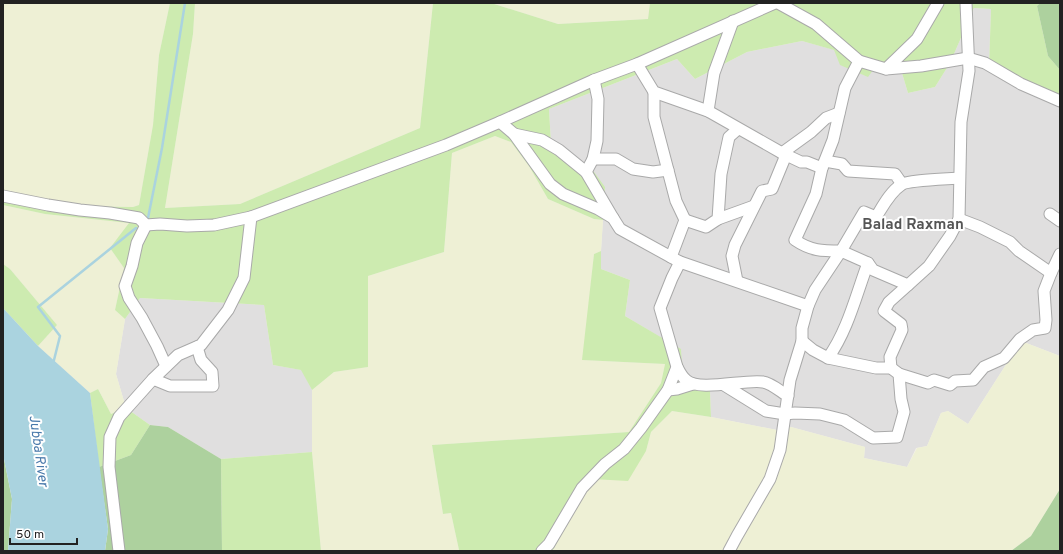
<svg xmlns="http://www.w3.org/2000/svg" width="1063" height="554" viewBox="0 0 1063 554" font-family="Overpass,sans-serif">
	<style>
		.residential { fill: #e0dfdf }
		.farmland { fill: #eef0d5 }
		.grass { fill: #cdebb0 }
		.forest { fill: #add19e }
		.water { fill: #aad3df }
		.lines { fill: none; stroke-linecap: round; stroke-linejoin: round }
		.stream { stroke: #aad3df; stroke-width: 2.5 }
		.minor-casing { stroke: #a9a9a9; stroke-width: 13 }
		.minor { stroke: #fff; stroke-width: 11 }
		.labels { text-anchor: middle; dominant-baseline: central; stroke-width: 4; stroke-linejoin: round; paint-order: stroke }
		.water-label { font-size: 14px; font-style: italic; fill: #4a7aab; stroke: #fff }
		.quarter-label { font-size: 15px; font-weight: bold; fill: #555; stroke: #fff }
	</style>
	<rect width="100%" height="100%" fill="#f2efe9"/>
	<g class="residential">
		<polygon points="974,8 991,9 989,66 1060,98 1060,356 1021,341 968,424 948,411 941,413 927,446 916,448 907,467 864,458 865,447 791,427 777,430 711,417 710,391 688,377 681,364 680,349 625,316 630,280 601,269 601,251 605,187 551,144 549,109 677,59 695,79 747,52 802,41 879,62 902,73 908,93 935,87 950,63"/>
		<polygon points="140,298 264,305 273,365 302,370 312,390 312,452 221,459 168,427 150,425 126,408 116,374 125,319"/>
	</g>
	<g class="farmland">
		<polygon points="3,3 170,3 159,55 153,125 139,205 133,207 65,206 3,191"/>
		<polygon points="195,3 433,3 420,128 240,204 165,208 193,34"/>
		<polygon points="491,3 650,3 648,19 558,24"/>
		<polygon points="495,136 511,142 529,166 548,199 594,219 603,220 601,251 594,254 583,360 665,364 661,383 629,432 432,445 443,514 451,513 459,550 321,551 312,452 312,390 334,372 368,367 368,276 444,252 452,153"/>
		<polygon points="3,205 45,214 130,223 110,248 124,268 115,310 125,319 116,374 126,408 111,414 98,389 90,393 38,346 57,325 10,269 3,264"/>
		<polygon points="1021,341 1060,356 1060,489 1031,536 1011,551 553,550 592,479 646,451 651,432 672,411 711,417 777,430 791,427 865,447 864,458 907,467 917,448 927,446 941,413 948,411 968,424"/>
	</g>
	<g class="grass">
		<polygon points="170,3 195,3 193,34 165,208 240,204 420,128 433,3 491,3 558,24 648,19 650,3 1040,3 1037,6 1048,56 1060,70 1060,98 989,66 991,9 974,8 950,63 935,87 908,93 902,73 879,62 868,77 840,65 834,50 802,41 747,52 695,79 677,59 549,109 551,144 594,172 605,187 603,220 594,219 548,199 529,166 511,142 495,136 452,153 444,252 368,276 368,367 334,372 312,390 301,370 273,365 264,305 140,298 125,319 115,310 124,268 110,248 129,223 45,214 3,205 3,191 65,206 133,207 139,205 153,125 159,55"/>
		<path d="M601,251V269L630,280L625,316L681,349C682,377 688,377 710,391L711,417L672,411L651,432L646,451L628,481L592,479L553,550L554,551H457L459,550L451,513L443,514L432,445L629,432L661,383L665,364L582,360L594,254Z"/>
		<polygon points="3,264 10,269 57,325 38,346 3,308"/>
		<polygon points="98,389 111,414 126,408 150,425 131,455 99,467 90,393"/>
		<polygon points="312,452 321,551 222,551 221,459"/>
	</g>
	<g class="forest">
		<polygon points="1040,3 1060,3 1060,70 1048,56 1037,6"/>
		<polygon points="150,425 168,427 221,459 222,551 105,551 108,529 99,467 131,455"/>
		<polygon points="3,454 12,499 8,551 3,551"/>
		<polygon points="1060,489 1060,551 1011,551 1031,536"/>
	</g>
	<polygon class="water" points="3,308 38,346 90,393 108,529 105,551 8,551 12,499 3,454"/>
	<g class="lines">
		<g class="stream">
			<polyline points="148,218 162,148 185,3"/>
			<polyline points="53,364 60,336 38,307 136,228"/>
		</g>
		<g class="minor-casing">
			<g id="minor">
				<polyline points="778,3 816,24 859,61 886,69 921,66 968,58 985,63 1021,84 1060,101"/>
				<path d="M859,61L845,88L833,140L822,168L816,194L795,240C811,251 822,251 841,251L864,212L876,217C883,206 890,192 901,185C907,180 950,179 959,178"/>
				<polyline points="637,64 654,92 708,111 782,153 801,162 807,162 822,168"/>
				<polyline points="886,69 917,39 938,3"/>
				<polyline points="654,92 654,117 676,201 685,220 671,257"/>
				<polyline points="708,111 714,73 733,21"/>
				<polyline points="500,122 514,134 550,184 563,194 598,209 613,218 620,229 680,262 672,278 660,308 677,367 668,390 641,428 624,449 605,464 582,488 549,544 542,551"/>
				<polyline points="514,134 542,140 559,150 586,172 613,218"/>
				<polyline points="782,153 811,132 826,118 839,113"/>
				<polyline points="593,159 616,159 633,169 653,172 668,170"/>
				<polyline points="825,161 842,164 848,171 895,174 902,184"/>
				<polyline points="586,172 593,159 597,141 598,99 594,80"/>
				<polyline points="3,196 48,205 80,210 110,213 139,218 146,225 160,224 187,226 214,225 251,217 446,145 500,122 594,80 637,64 775,3"/>
				<polyline points="1050,214 1060,221"/>
				<polyline points="718,219 754,206"/>
				<polyline points="959,219 980,227 1010,242 1019,251 1051,273 1060,254"/>
				<polyline points="685,220 706,227 718,219 721,174 729,137 738,129"/>
				<polyline points="146,225 137,243 132,266 125,286 129,298 142,318 157,346 166,366"/>
				<polyline points="680,262 808,306"/>
				<polyline points="737,281 732,256 735,245 762,191 772,189 786,155"/>
				<path d="M828,358C848,330 856,295 868,263"/>
				<path d="M677,367C679,371 682,377 686,380C699,392 745,379 763,382C771,383 781,392 788,396"/>
				<polyline points="891,368 890,357 902,330 901,324 884,311 889,302 908,285"/>
				<polyline points="899,374 928,383 934,380 950,385 955,381 973,380 984,367 1004,358 1020,339 1033,330 1045,328 1046,320 1044,291 1051,273"/>
				<polyline points="153,379 170,386 213,386 212,372 201,360 197,347"/>
				<polyline points="724,385 766,411 785,414 795,413 820,414 844,420 873,438 897,437 904,412 901,399 899,374 891,368 876,368 828,358 813,350 802,341"/>
				<polyline points="668,390 677,389 693,384"/>
				<polyline points="119,551 109,467 110,437 119,417 153,379 178,355 201,345 228,310 244,278 251,217"/>
				<polyline points="729,551 737,536 770,479 780,450 790,380 802,341 802,328 808,306 815,290 841,251 868,263 873,270 908,285 929,266 950,236 959,219 961,122 969,71 966,3"/>
			</g>
		</g>
		<use href="#minor" class="minor"/>
	</g>
	<g class="labels">
		<g class="water-label">
			<text transform="translate(38 451) rotate(82)">Jubba River</text>
		</g>
		<g class="quarter-label">
			<text x="913" y="225">Balad Raxman</text>
		</g>
	</g>
	<rect width="1063" height="554" fill="none" stroke="#222222" stroke-width="8"/>
	<path d="M10 538v6h67v-6" fill="none" stroke="#222222" stroke-width="2"/>
	<text x="16" y="538" font-size="12" fill="#222222" stroke="#ffffff" stroke-width="3" paint-order="stroke">50 m</text>
</svg>
